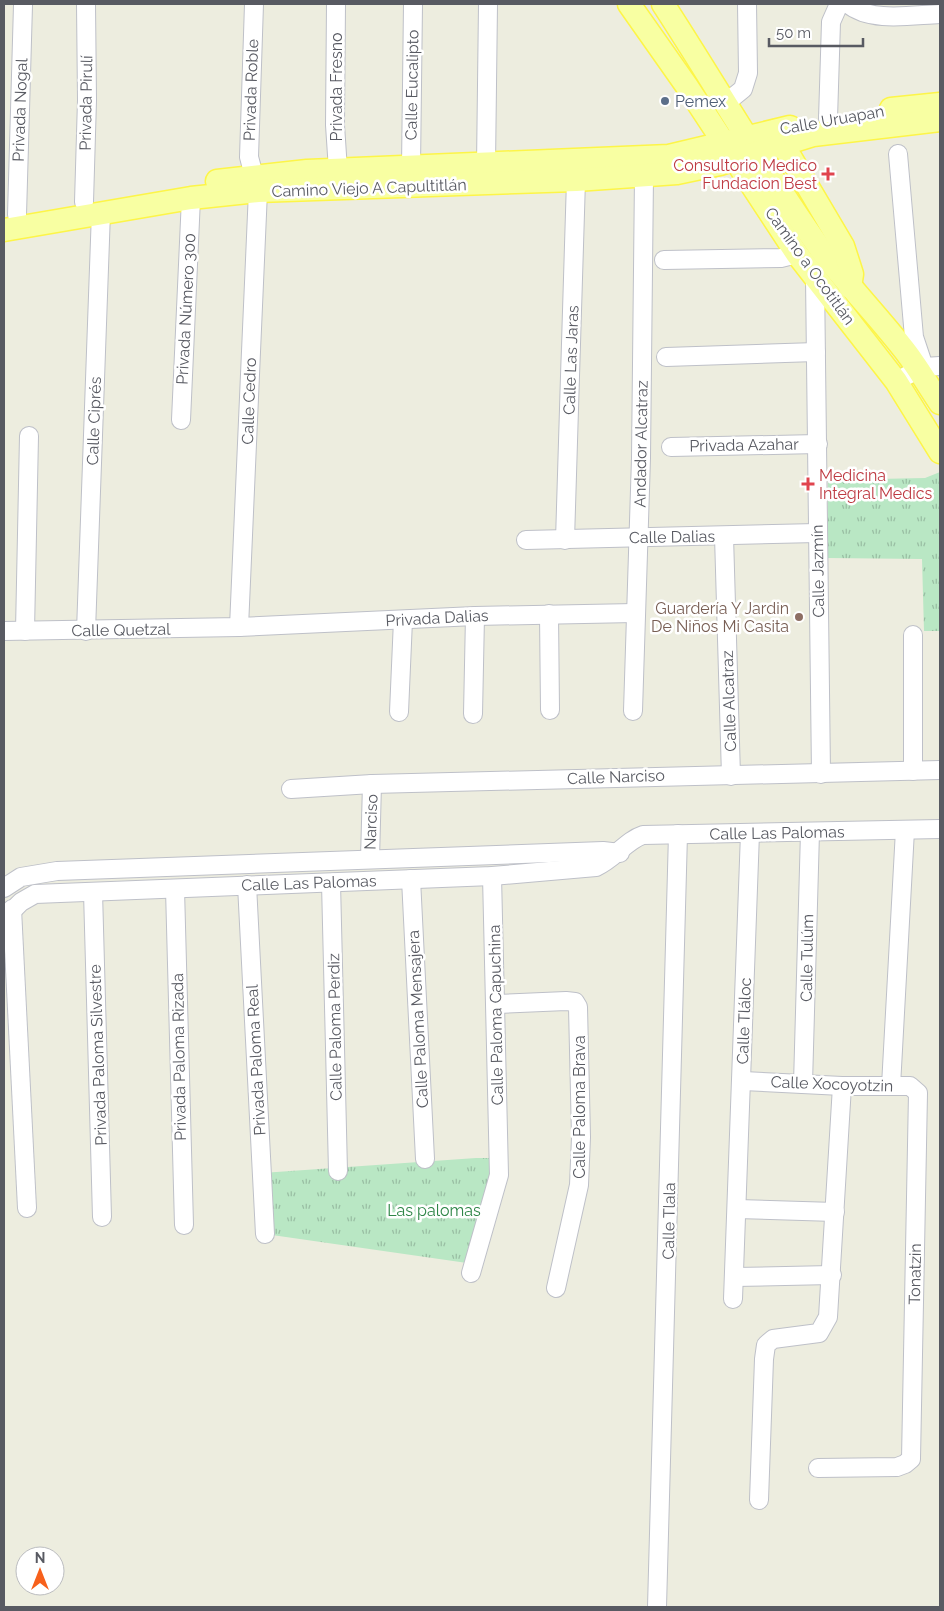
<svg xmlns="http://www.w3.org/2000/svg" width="944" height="1611" viewBox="0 0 944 1611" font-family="Raleway,sans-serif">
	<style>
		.park { fill: url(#park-tufts) }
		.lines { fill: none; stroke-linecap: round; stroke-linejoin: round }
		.minor-casing { stroke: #bec0c8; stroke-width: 20 }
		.major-casing { stroke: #fdf548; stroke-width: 25 }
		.minor { stroke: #fff; stroke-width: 18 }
		.major { stroke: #f8ffa2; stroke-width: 22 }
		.service-dot { fill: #5c6f8a; stroke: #fff; stroke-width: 2 }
		.health-dot { fill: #e0444e; stroke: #fff; stroke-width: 2 }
		.education-dot { fill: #8d6e63; stroke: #fff; stroke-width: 2 }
		.labels { text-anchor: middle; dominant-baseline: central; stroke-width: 5; stroke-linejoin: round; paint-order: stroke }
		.street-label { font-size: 16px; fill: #585a62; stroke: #fff }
		.service-label { font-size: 16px; fill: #4e5e75; stroke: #fff; text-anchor: start }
		.health-label { font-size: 16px; fill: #be3a42; stroke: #fff; text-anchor: end }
		.education-label { font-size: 16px; fill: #785e54; stroke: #fff; text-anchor: end }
		.park-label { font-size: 16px; fill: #2d8546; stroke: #fff }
	</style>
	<defs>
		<pattern id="park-tufts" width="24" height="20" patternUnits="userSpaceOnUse" patternTransform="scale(1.25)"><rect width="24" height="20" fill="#b9e7c4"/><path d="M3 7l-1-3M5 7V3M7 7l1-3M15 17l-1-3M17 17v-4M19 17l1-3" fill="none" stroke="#99bea3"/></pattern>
	</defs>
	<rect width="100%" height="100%" fill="#ededdf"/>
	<g class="park">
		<polygon points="940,472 940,631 924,631 922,559 827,558 828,480 925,478"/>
		<polygon points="476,1158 492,1158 498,1184 467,1263 265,1234 262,1173"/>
	</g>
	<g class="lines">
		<g class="minor-casing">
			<g id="minor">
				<polyline points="336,4 335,125 338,170"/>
				<path d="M848,4C871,23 912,15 940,14"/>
				<polyline points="727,102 743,89 748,73 747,4"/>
				<polyline points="828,119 831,22 839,4"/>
				<polyline points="898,154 914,337 924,367"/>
				<polyline points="486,165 488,4"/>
				<polyline points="411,167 413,4"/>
				<polyline points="84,202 87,100 86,4"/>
				<polyline points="17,215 23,5"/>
				<polyline points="664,260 781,258 797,254"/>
				<polyline points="815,278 821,774"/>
				<polyline points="666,357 816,352"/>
				<polyline points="896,381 924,367 940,366"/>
				<polyline points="181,420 191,198"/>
				<polyline points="671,447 818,444"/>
				<polyline points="724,536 731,776"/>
				<polyline points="526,540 817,533"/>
				<polyline points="565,540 576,180"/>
				<polyline points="549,614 550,710"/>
				<polyline points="239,627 258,191 249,157 254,4"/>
				<polyline points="4,631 239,627 475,616 635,613"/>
				<polyline points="25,631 29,436"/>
				<polyline points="86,631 101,212"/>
				<polyline points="913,635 913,771"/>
				<polyline points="633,711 641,458 644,176"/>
				<polyline points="399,712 403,620"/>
				<polyline points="473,714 475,616"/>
				<polyline points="291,789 372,784 940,770"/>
				<polyline points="370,859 372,784"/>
				<polyline points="411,879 425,1159"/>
				<polyline points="331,883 338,1171"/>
				<polyline points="247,885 265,1234"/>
				<polyline points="4,888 21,877 57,871 603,851 620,853"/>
				<polyline points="175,889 184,1225"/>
				<polyline points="93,892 102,1217"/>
				<polyline points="12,909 27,1208"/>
				<path d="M4,919L21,902L35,894L492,876L596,867C614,859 627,840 643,835L940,829"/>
				<polyline points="497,1004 566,1001 575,1002 578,1007 581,1137 579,1185 556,1288"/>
				<polyline points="743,1081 842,1086 910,1086 918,1093 911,1459 905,1464 897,1467 818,1468"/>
				<polyline points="803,1084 810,832"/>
				<polyline points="891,1086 905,830"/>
				<polyline points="737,1209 835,1212"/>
				<polyline points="471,1273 499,1175 492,876"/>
				<polyline points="734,1277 832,1275"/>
				<polyline points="733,1299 750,833"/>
				<polyline points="759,1500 764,1359 766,1345 773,1339 819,1333 828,1317 842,1086"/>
				<polyline points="657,1607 678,834"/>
			</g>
		</g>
		<g class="major-casing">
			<g id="major">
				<polyline points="629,4 686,85 797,254 896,381 940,452"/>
				<path d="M663,4C715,84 763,168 819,247C845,282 875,313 902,347C916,364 927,384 940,403"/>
				<polyline points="891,109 940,104"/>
				<polyline points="775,131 843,246 852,274 850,287"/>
				<polyline points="217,181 307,171 669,156 790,127"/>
				<polyline points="4,230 191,198 258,191 576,180 677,173 720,164 813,135 940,120"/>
			</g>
		</g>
		<use href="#minor" class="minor"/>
		<use href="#major" class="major"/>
	</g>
	<circle class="service-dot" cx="665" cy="101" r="5"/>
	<g class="health-dot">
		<path d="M825.5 166.5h5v5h5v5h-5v5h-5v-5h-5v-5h5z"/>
		<path d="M805.5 476.5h5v5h5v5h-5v5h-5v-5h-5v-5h5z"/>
	</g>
	<circle class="education-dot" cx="799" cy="617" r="5"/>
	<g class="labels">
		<g class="street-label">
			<text transform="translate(412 85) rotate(-89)">Calle Eucalipto</text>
			<text transform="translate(336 87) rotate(-90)">Privada Fresno</text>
			<text transform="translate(251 90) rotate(-88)">Privada Roble</text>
			<text transform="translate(86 103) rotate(-89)">Privada Pirulí</text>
			<text transform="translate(20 110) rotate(-88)">Privada Nogal</text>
			<text transform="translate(832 120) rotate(-10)">Calle Uruapan</text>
			<text transform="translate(369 188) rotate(-2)">Camino Viejo A Capultitlán</text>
			<text transform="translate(810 266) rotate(54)">Camino a Ocotitlán</text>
			<text transform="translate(186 309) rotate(-87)">Privada Número 300</text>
			<text transform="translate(571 360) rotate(-88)">Calle Las Jaras</text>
			<text transform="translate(249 401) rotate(-88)">Calle Cedro</text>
			<text transform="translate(94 421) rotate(-88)">Calle Ciprés</text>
			<text transform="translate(641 444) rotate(-89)">Andador Alcatraz</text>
			<text transform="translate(744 445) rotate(-1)">Privada Azahar</text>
			<text transform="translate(672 537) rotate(-1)">Calle Dalias</text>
			<text transform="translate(818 571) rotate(-91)">Calle Jazmín</text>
			<text transform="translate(437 618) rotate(-3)">Privada Dalias</text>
			<text transform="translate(121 630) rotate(-1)">Calle Quetzal</text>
			<text transform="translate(729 701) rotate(-92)">Calle Alcatraz</text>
			<text transform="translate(616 777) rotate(-2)">Calle Narciso</text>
			<text transform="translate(371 822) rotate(-88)">Narciso</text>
			<text transform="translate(777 833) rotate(-1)">Calle Las Palomas</text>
			<text transform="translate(309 883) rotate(-2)">Calle Las Palomas</text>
			<text transform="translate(807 958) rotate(-89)">Calle Tulúm</text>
			<text transform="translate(496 1015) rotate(-91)">Calle Paloma Capuchina</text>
			<text transform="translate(418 1019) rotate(-93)">Calle Paloma Mensajera</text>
			<text transform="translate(744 1021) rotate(-88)">Calle Tláloc</text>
			<text transform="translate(335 1027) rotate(-91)">Calle Paloma Perdiz</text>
			<text transform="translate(98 1055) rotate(-92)">Privada Paloma Silvestre</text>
			<text transform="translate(179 1057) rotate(-91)">Privada Paloma Rizada</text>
			<text transform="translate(256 1060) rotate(-93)">Privada Paloma Real</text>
			<text transform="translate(832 1084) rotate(2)">Calle Xocoyotzin</text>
			<text transform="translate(579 1107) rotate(-90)">Calle Paloma Brava</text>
			<text transform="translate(669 1221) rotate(-89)">Calle Tlala</text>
			<text transform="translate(915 1274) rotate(-89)">Tonatzin</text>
		</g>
		<g class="service-label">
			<text x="675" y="101">Pemex</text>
		</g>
		<g class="health-label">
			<text x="817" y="165">Consultorio Medico<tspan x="817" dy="18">Fundacion Best</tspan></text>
			<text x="819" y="475" text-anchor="start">Medicina<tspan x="819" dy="18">Integral Medics</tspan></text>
		</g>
		<g class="education-label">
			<text x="789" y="608">Guardería Y Jardin<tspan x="789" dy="18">De Niños Mi Casita</tspan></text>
		</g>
		<g class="park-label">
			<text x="434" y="1210">Las palomas</text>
		</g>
	</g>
	<rect width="944" height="1611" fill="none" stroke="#585a62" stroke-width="10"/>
	<g transform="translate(40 1571)"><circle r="24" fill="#ffffff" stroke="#bcbdc0"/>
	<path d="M0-4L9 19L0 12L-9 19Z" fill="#f7601b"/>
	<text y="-8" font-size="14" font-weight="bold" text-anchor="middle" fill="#585a62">N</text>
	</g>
	<path d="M769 38v8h94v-8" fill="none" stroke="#585a62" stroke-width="2.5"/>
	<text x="776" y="38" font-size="15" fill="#585a62" stroke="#ffffff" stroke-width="4" paint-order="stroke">50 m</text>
</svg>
